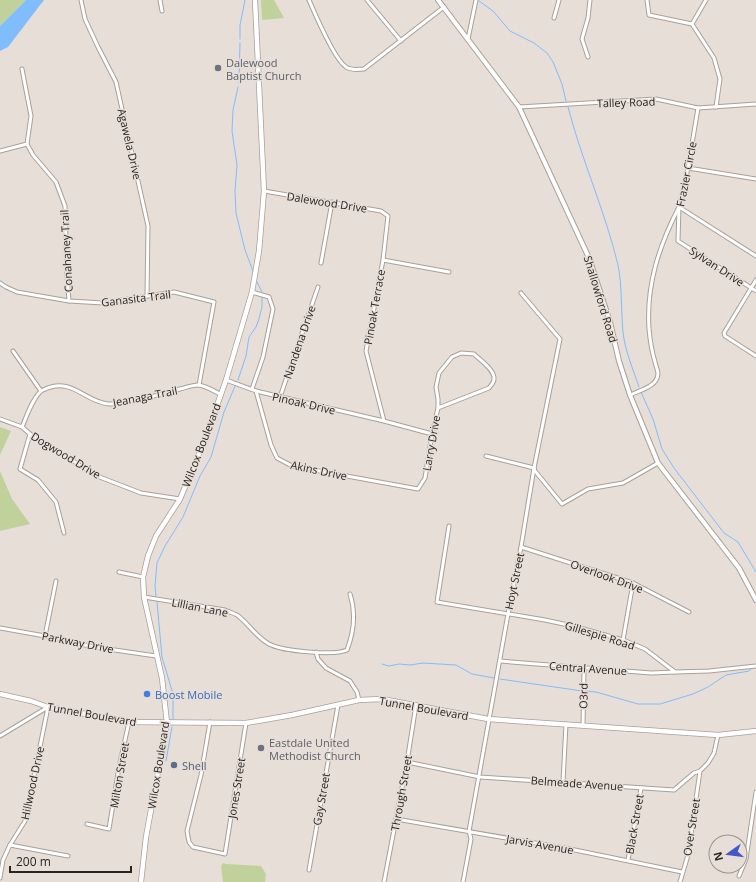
<svg xmlns="http://www.w3.org/2000/svg" width="756" height="882" viewBox="0 0 756 882" font-family="'Open Sans',sans-serif">
	<style>
		.green { fill: #c1d19c }
		.water { fill: #7fbdff }
		.lines { fill: none; stroke-linecap: round; stroke-linejoin: round }
		.stream { stroke: #7fbdff; stroke-width: 1 }
		.minor-casing { stroke: #a8a09a; stroke-width: 5 }
		.tertiary-casing { stroke: #a8a09a; stroke-width: 6 }
		.secondary-casing { stroke: #a8a09a; stroke-width: 6 }
		.minor { stroke: #fff; stroke-width: 3 }
		.tertiary { stroke: #fff; stroke-width: 4 }
		.secondary { stroke: #fff; stroke-width: 4.5 }
		.worship-dot { fill: #6b7280; stroke: #e7ded7; stroke-width: 1.5 }
		.shop-dot { fill: #3f7fe0; stroke: #e7ded7; stroke-width: 1.5 }
		.service-dot { fill: #5c6f8a; stroke: #e7ded7; stroke-width: 1.5 }
		.labels { text-anchor: middle; dominant-baseline: central; stroke-width: 3; stroke-linejoin: round; paint-order: stroke }
		.worship-label { font-size: 11px; fill: #5b616d; stroke: #e7ded7; text-anchor: start }
		.street-label { font-size: 11px; fill: #282422; stroke: #e7ded7 }
		.shop-label { font-size: 11px; fill: #366cbe; stroke: #e7ded7; text-anchor: start }
		.service-label { font-size: 11px; fill: #4e5e75; stroke: #e7ded7; text-anchor: start }
	</style>
	<rect width="100%" height="100%" fill="#e7ded7"/>
	<g class="green">
		<polygon points="0,0 26,0 0,26"/>
		<polygon points="261,0 274,0 284,18 262,20"/>
		<polygon points="0,427 11,431 0,455"/>
		<polygon points="0,471 12,499 30,524 0,531"/>
		<polygon points="223,863 226,864 261,866 266,874 265,882 223,882 221,866"/>
	</g>
	<polygon class="water" points="26,0 44,0 8,47 0,51 0,26"/>
	<g class="lines">
		<g class="stream">
			<polyline points="479,1 493,11 510,31 534,43 547,53 553,62 562,84 566,101"/>
			<polyline points="240,39 240,25 245,0"/>
			<polyline points="239,83 240,43"/>
			<polyline points="238,87 233,110 232,131 237,165 235,191 236,213 245,250 253,271"/>
			<path d="M568,107C582,161 605,211 618,265C622,284 621,311 623,332C625,351 633,369 639,387"/>
			<polyline points="257,282 262,292"/>
			<polyline points="238,380 246,356 249,337 256,327 259,319 262,307 262,298"/>
			<polyline points="641,392 653,419 662,449 674,468 724,533 738,542 756,572"/>
			<polyline points="156,596 155,586 157,563 165,546 183,517 200,476 211,457 224,412 236,384"/>
			<polyline points="157,602 162,657 173,694 173,719"/>
			<polyline points="382,664 389,666 399,664 410,665 423,663 456,665 472,674 494,678"/>
			<polyline points="500,679 582,691"/>
			<polyline points="586,691 596,692 638,704 660,704 693,694 708,687 726,675 749,671 751,669"/>
			<polyline points="166,761 172,727"/>
		</g>
		<g class="minor-casing">
			<g id="minor">
				<polyline points="81,0 85,19 98,47 116,82 148,226 147,296"/>
				<polyline points="160,0 162,11"/>
				<path d="M309,0C315,14 335,60 346,67C352,71 358,69 364,69L444,7"/>
				<polyline points="367,0 401,41"/>
				<polyline points="647,0 649,15 692,24"/>
				<polyline points="706,0 692,24 714,58 720,79 716,107"/>
				<polyline points="554,18 559,0"/>
				<polyline points="468,39 476,0"/>
				<polyline points="588,57 582,39 588,18 590,0"/>
				<polyline points="22,69 31,116 27,144 33,155 56,182 65,206 67,275 69,301"/>
				<polyline points="519,107 656,99 698,108 756,104"/>
				<polyline points="698,108 688,168 679,207 678,241 756,291"/>
				<polyline points="0,151 27,144"/>
				<polyline points="688,168 756,179"/>
				<polyline points="264,191 381,211 388,216 383,260 366,351 384,421"/>
				<polyline points="383,260 449,272"/>
				<polyline points="321,263 332,202"/>
				<polyline points="756,280 724,333 725,336 756,356"/>
				<polyline points="0,283 6,287 17,292 69,301 103,303 174,292 214,302 199,385"/>
				<polyline points="13,351 41,391"/>
				<path d="M461,353L474,354C480,360 495,370 494,379C494,383 491,385 489,388L438,408V399L436,387L439,373L452,357Z"/>
				<polyline points="226,380 256,391 384,421 432,434"/>
				<polyline points="252,389 263,357 273,309 269,297 252,292"/>
				<polyline points="256,391 271,445 277,458 292,466 418,489 425,478 432,434 438,408"/>
				<path d="M630,395C640,390 657,387 658,374C658,371 656,366 655,362C652,352 650,340 649,329C646,285 659,246 679,207L756,256"/>
				<polyline points="280,397 318,287"/>
				<polyline points="0,419 22,427 30,434 97,476 141,493 180,499"/>
				<path d="M22,427C26,418 34,394 43,390C72,376 83,401 108,404C126,405 161,394 180,389C185,388 192,385 198,385C204,385 214,391 220,394"/>
				<polyline points="30,434 20,469 38,480 56,502 64,533"/>
				<polyline points="486,456 534,468 535,471 562,504 588,489 623,483 658,463"/>
				<polyline points="449,526 437,602 545,620 573,626 623,640 645,649 675,672 709,671 756,666"/>
				<polyline points="521,547 633,583 689,612"/>
				<polyline points="119,572 143,577"/>
				<path d="M144,597L225,610C229,612 233,613 237,615C248,623 256,637 269,644C282,651 334,656 347,650C354,632 356,613 350,594"/>
				<polyline points="0,628 45,636 94,647 156,656"/>
				<polyline points="45,636 56,581"/>
				<polyline points="623,640 633,583"/>
				<polyline points="316,652 318,659 326,668 350,681 357,692 359,700"/>
				<polyline points="500,661 651,673 675,672"/>
				<polyline points="210,722 201,775 187,831 189,842 193,847 225,854 246,723"/>
				<polyline points="583,725 584,668"/>
				<polyline points="0,736 48,707"/>
				<polyline points="407,762 480,777 674,790 694,773 700,771 708,763 714,753 718,735"/>
				<polyline points="563,782 566,724"/>
				<polyline points="396,819 570,849 682,872"/>
				<polyline points="87,824 109,829 119,767 129,722"/>
				<polyline points="10,845 68,856"/>
				<polyline points="628,860 641,788"/>
				<polyline points="309,870 338,705"/>
				<polyline points="739,876 746,859 756,792"/>
				<polyline points="0,878 3,860 10,845 25,821 48,707"/>
				<polyline points="384,882 407,762 416,705"/>
				<polyline points="463,882 471,839 469,831 508,614 521,547 534,468 560,339 521,293"/>
				<polyline points="680,882 688,855 700,771"/>
			</g>
		</g>
		<g class="tertiary-casing">
			<polyline id="tertiary" points="438,0 519,107 589,258 610,322 619,361 630,395 658,463 739,568 756,600"/>
		</g>
		<g class="secondary-casing">
			<g id="secondary">
				<polyline points="0,694 31,701 48,707 129,722 246,723 292,715 359,700 382,699 488,719 718,735 756,731"/>
				<polyline points="141,882 146,837 167,723 162,678 144,597 143,577 148,556 156,536 180,499 204,442 226,380 252,292 259,251 264,191 255,0"/>
			</g>
		</g>
		<use href="#minor" class="minor"/>
		<use href="#tertiary" class="tertiary"/>
		<use href="#secondary" class="secondary"/>
	</g>
	<g class="worship-dot">
		<circle cx="218" cy="68" r="4"/>
		<circle cx="261" cy="748" r="4"/>
	</g>
	<circle class="shop-dot" cx="147" cy="694" r="4"/>
	<circle class="service-dot" cx="174" cy="765" r="4"/>
	<g class="labels">
		<g class="worship-label">
			<text x="226" y="62">Dalewood<tspan x="226" dy="13">Baptist Church</tspan></text>
			<text x="269" y="742">Eastdale United<tspan x="269" dy="13">Methodist Church</tspan></text>
		</g>
		<g class="street-label">
			<text transform="translate(626 102) rotate(-2)">Talley Road</text>
			<text transform="translate(130 144) rotate(77)">Agawela Drive</text>
			<text transform="translate(686 174) rotate(-79)">Frazier Circle</text>
			<text transform="translate(327 202) rotate(9)">Dalewood Drive</text>
			<text transform="translate(66 251) rotate(-93)">Conahaney Trail</text>
			<text transform="translate(717 266) rotate(33)">Sylvan Drive</text>
			<text transform="translate(136 298) rotate(-7)">Ganasita Trail</text>
			<text transform="translate(601 299) rotate(73)">Shallowford Road</text>
			<text transform="translate(374 307) rotate(-80)">Pinoak Terrace</text>
			<text transform="translate(299 342) rotate(-71)">Nandena Drive</text>
			<text transform="translate(145 396) rotate(-11)">Jeanaga Trail</text>
			<text transform="translate(304 403) rotate(13)">Pinoak Drive</text>
			<text transform="translate(431 443) rotate(-80)">Larry Drive</text>
			<text transform="translate(201 445) rotate(-69)">Wilcox Boulevard</text>
			<text transform="translate(66 455) rotate(31)">Dogwood Drive</text>
			<text transform="translate(319 470) rotate(12)">Akins Drive</text>
			<text transform="translate(607 576) rotate(20)">Overlook Drive</text>
			<text transform="translate(514 581) rotate(-78)">Hoyt Street</text>
			<text transform="translate(200 607) rotate(11)">Lillian Lane</text>
			<text transform="translate(600 635) rotate(17)">Gillespie Road</text>
			<text transform="translate(78 642) rotate(11)">Parkway Drive</text>
			<text transform="translate(588 668) rotate(4)">Central Avenue</text>
			<text transform="translate(583 696) rotate(-89)">O3rd</text>
			<text transform="translate(424 708) rotate(10)">Tunnel Boulevard</text>
			<text transform="translate(92 714) rotate(10)">Tunnel Boulevard</text>
			<text transform="translate(158 765) rotate(-81)">Wilcox Boulevard</text>
			<text transform="translate(119 775) rotate(-80)">Milton Street</text>
			<text transform="translate(32 783) rotate(-78)">Hillwood Drive</text>
			<text transform="translate(577 783) rotate(4)">Belmeade Avenue</text>
			<text transform="translate(236 788) rotate(-81)">Jones Street</text>
			<text transform="translate(401 793) rotate(-80)">Through Street</text>
			<text transform="translate(321 799) rotate(-80)">Gay Street</text>
			<text transform="translate(634 824) rotate(-80)">Black Street</text>
			<text transform="translate(691 827) rotate(-81)">Over Street</text>
			<text transform="translate(540 844) rotate(10)">Jarvis Avenue</text>
		</g>
		<g class="shop-label">
			<text x="155" y="694">Boost Mobile</text>
		</g>
		<g class="service-label">
			<text x="182" y="765">Shell</text>
		</g>
	</g>
	<g transform="translate(728 854) rotate(256)"><circle r="19" fill="#e7ded7" stroke="#9b948f"/>
	<path d="M0-3L7 15L0 10L-7 15Z" fill="#4457cb"/>
	<text y="-6" font-size="11" font-weight="bold" text-anchor="middle" fill="#282422">N</text>
	</g>
	<path d="M10 866v6h121v-6" fill="none" stroke="#282422" stroke-width="2"/>
	<text x="16" y="866" font-size="12" fill="#282422" stroke="#e7ded7" stroke-width="3" paint-order="stroke">200 m</text>
</svg>
